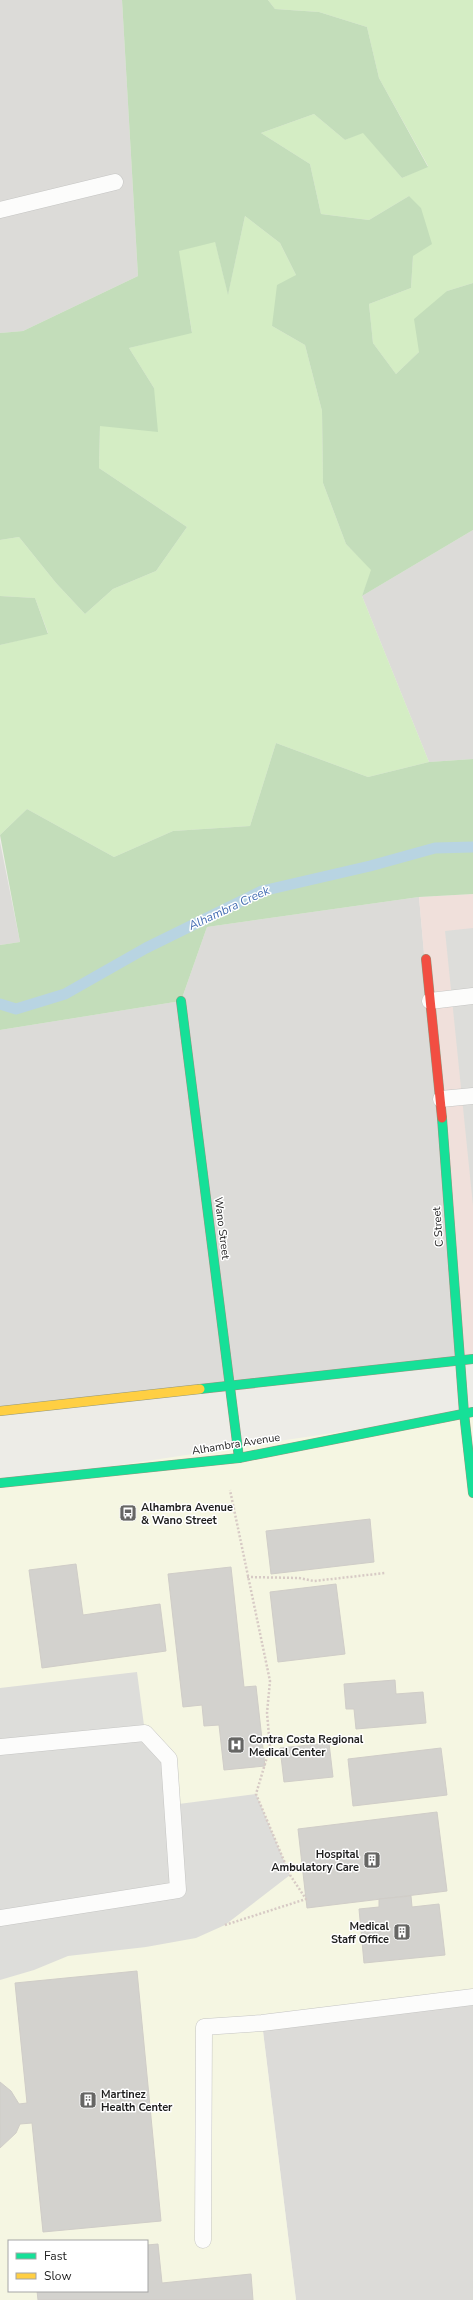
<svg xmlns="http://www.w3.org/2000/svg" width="473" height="2300" viewBox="0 0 473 2300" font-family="'Nunito Sans',sans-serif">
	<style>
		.residential { fill: #dcdbd8 }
		.commercial { fill: #f0e0db }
		.education { fill: #f5f6e2; fill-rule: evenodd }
		.grass { fill: #d4edc4 }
		.forest { fill: #c3ddba }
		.parking { fill: #ddddda }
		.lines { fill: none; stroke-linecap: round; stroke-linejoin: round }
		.stream { stroke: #b8d4e2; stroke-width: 11 }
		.building { fill: #d3d2ce; stroke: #d0cdc8 }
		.lane-casing { stroke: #c5c5c3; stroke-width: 17 }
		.fast-casing { stroke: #92977e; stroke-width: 10 }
		.slow-casing { stroke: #92977e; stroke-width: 10 }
		.jam-casing { stroke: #92977e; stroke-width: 10 }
		.path { stroke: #d7cac5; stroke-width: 2.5; stroke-dasharray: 2 2; stroke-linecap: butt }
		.lane { stroke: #fcfcfb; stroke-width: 16 }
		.fast { stroke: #16e098; stroke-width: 9 }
		.slow { stroke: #ffcf43; stroke-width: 9 }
		.jam { stroke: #f24e42; stroke-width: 9 }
		.labels { text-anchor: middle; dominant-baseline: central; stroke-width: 3; stroke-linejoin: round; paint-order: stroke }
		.street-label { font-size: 11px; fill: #1e1e1e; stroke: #fff }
		.poi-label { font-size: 11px; font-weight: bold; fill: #1e1e1e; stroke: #fff; text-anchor: start }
		.water-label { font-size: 12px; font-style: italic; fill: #456eb3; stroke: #fff }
	</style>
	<rect width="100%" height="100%" fill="#edece7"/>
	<g class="residential">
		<polygon points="0,0 122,0 138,276 23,331 0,333"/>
		<polygon points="473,530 473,759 429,762 362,596"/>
		<polygon points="0,842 20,942 0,945"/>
		<polygon points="419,897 460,1360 0,1411 0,1030 181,1001 207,927"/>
		<polygon points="473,1997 473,2300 296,2300 262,2023"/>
	</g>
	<polygon class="commercial" points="473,894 473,1359 460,1360 419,897"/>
	<path class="education" d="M473,1412V1997L262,2023L296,2300H0V1483ZM9,2241H147V2291H9Z"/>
	<g class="grass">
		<polygon points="268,0 473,0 473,283 447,291 419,352 396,374 373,343 369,304 411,288 413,255 409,196 369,220 321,214 310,164 261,133 314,114 345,140 363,132 402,178 428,166 379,78 367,27 319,12 275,9"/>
		<polygon points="245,216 280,243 296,275 272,326 305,345 322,411 323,483 346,544 372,570 362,596 429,762 368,777 276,743 250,826 173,831 114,857 27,809 0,835 0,645 48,633 35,598 0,596 0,540 19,537 56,583 85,614 113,589 156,571 187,527 99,468 100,426 154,388 129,348 192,332 178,251 215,241 228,294"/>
	</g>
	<g class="forest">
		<polygon points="122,0 268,0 275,9 319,12 367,27 379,78 428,167 402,178 363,133 345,140 314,114 261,133 310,164 321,214 369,220 409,196 421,208 432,244 413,256 411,288 369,304 373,343 396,374 419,352 414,319 447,291 473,283 473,530 362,596 371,570 346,544 323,483 322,411 305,345 272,326 277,285 296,275 280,243 245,216 228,295 215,242 179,251 192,333 129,348 154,388 158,432 100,426 99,468 187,527 156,571 113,589 85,614 56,583 19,537 0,540 0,333 23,331 138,276"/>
		<polygon points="0,596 35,598 48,634 0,645"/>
		<polygon points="276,743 368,777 429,762 473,759 473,894 419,897 207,927 181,1001 0,1030 0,945 20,942 0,835 27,809 114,857 173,831 250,826"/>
	</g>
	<g class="parking">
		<polygon points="473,928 473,1206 445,931"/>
		<polygon points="137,1672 145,1733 169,1759 171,1805 256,1794 290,1875 225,1925 196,1938 146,1947 68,1956 34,1970 0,1980 0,1688"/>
	</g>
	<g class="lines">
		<polyline class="stream" points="0,1004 16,1009 65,994 146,948 262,891 370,866 435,848 473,847"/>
	</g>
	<g class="building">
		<polygon points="370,1519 374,1562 271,1574 266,1531"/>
		<polygon points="76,1564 83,1615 160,1604 166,1651 42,1668 29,1570"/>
		<polygon points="231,1567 244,1687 256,1686 265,1766 224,1770 219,1725 204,1726 202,1705 183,1707 168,1574"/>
		<polygon points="336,1584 345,1654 278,1662 270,1592"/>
		<polygon points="395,1680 396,1694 423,1692 426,1723 356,1729 354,1709 346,1709 344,1684"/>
		<polygon points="329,1743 333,1777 284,1782 280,1748"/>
		<polygon points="441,1748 447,1795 353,1806 348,1759"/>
		<polygon points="437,1812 447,1891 307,1908 298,1829"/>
		<polygon points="411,1896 412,1907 439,1904 445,1955 364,1963 359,1909 379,1907 379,1899"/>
		<polygon points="137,1971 161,2221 43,2232 32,2123 20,2124 16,2133 0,2148 0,2082 11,2091 19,2104 27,2103 15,1983"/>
		<polygon points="158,2244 162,2283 251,2274 253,2300 38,2300 37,2291 147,2291 147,2245"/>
	</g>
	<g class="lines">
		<g class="lane-casing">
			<g id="lane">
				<polyline points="0,210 115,182"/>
				<polyline points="430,1001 473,996"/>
				<polyline points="441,1099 473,1096"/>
				<polyline points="0,1747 145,1733 169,1759 178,1890 0,1918"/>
				<polyline points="203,2240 204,2027 262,2023 473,1997"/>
			</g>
		</g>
		<g class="fast-casing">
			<g id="fast">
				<polyline points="181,1001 239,1458"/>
				<polyline points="442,1118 464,1413 473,1493"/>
				<polyline points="200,1389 473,1359"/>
				<polyline points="0,1483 239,1458 473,1412"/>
			</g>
		</g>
		<g class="slow-casing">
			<polyline id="slow" points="0,1411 200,1389"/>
		</g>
		<g class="jam-casing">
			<polyline id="jam" points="426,959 442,1118"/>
		</g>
		<g class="path">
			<polyline points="247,1577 299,1578 314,1581 385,1573"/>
			<polyline points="225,1925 306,1899 290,1875 256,1794 270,1747 267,1713 270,1681 230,1490"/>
		</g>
		<use href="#lane" class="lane"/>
		<use href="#fast" class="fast"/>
		<use href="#slow" class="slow"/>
		<use href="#jam" class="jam"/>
	</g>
	<defs>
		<g id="bus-square" transform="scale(0.9)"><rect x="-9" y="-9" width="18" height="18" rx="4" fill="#666664" stroke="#fff"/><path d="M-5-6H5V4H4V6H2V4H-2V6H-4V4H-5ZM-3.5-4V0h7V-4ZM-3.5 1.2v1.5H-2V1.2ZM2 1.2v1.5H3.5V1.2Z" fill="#fff"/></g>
		<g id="hospital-square" transform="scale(0.9)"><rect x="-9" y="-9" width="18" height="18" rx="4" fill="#666664" stroke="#fff"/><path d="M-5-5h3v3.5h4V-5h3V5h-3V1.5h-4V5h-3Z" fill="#fff"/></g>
		<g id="building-square" transform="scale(0.9)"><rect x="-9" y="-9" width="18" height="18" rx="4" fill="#666664" stroke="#fff"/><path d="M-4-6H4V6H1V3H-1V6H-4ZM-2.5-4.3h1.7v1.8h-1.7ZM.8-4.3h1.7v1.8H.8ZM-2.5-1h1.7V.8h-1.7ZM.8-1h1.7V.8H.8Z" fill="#fff"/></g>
	</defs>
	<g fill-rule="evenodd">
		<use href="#bus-square" x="128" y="1513"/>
		<use href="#hospital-square" x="236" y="1745"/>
		<use href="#building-square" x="372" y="1860"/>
		<use href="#building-square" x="402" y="1932"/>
		<use href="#building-square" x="88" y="2100"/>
	</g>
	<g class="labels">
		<g class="street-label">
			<text transform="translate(438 1227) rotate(-94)">C Street</text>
			<text transform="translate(222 1228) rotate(83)">Wano Street</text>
			<text transform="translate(236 1444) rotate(-9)">Alhambra Avenue</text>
		</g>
		<g class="poi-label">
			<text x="141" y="1507">Alhambra Avenue<tspan x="141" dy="13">&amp; Wano Street</tspan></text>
			<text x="249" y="1739">Contra Costa Regional<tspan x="249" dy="13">Medical Center</tspan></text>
			<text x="359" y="1854" text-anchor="end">Hospital<tspan x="359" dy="13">Ambulatory Care</tspan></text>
			<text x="389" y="1926" text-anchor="end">Medical<tspan x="389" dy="13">Staff Office</tspan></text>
			<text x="101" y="2094">Martinez<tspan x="101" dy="13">Health Center</tspan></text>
		</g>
		<g class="water-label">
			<text transform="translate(229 908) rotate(-25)">Alhambra Creek</text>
		</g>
	</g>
	<rect x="8" y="2240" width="140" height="52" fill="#ffffff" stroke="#a5a5a5"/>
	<rect x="16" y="2253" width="20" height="6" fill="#16e098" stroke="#a5a5a5"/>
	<text x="44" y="2260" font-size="12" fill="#1e1e1e">Fast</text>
	<rect x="16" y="2273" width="20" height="6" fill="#ffcf43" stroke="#a5a5a5"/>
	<text x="44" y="2280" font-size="12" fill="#1e1e1e">Slow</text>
</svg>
